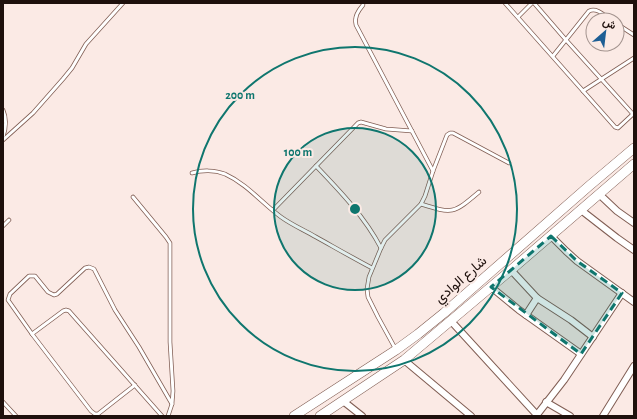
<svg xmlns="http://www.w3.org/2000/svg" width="637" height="419" viewBox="0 0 637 419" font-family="'Alegreya Sans',Vazirmatn,sans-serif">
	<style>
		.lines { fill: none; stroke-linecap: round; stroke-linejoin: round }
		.lane-casing { stroke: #815e54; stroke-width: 4.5 }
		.street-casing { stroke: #815e54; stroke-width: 8 }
		.secondary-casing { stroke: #815e54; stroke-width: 10 }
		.lane { stroke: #fff; stroke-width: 3 }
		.street { stroke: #fff; stroke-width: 6 }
		.secondary { stroke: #fff; stroke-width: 9 }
		.marked { fill: #0f766e; fill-opacity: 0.2; stroke: #0f766e; stroke-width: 3; stroke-dasharray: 8 5; stroke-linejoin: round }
		.ring { fill: none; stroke: #0f766e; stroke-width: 2 }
		.labels { text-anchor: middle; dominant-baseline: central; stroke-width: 4; stroke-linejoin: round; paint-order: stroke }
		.street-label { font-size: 14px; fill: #1e100c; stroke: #fbeae5 }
		.centre { fill: #0f766e; stroke: #fbeae5; stroke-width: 2 }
		.ring-label { font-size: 12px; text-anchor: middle; font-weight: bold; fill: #0f766e; stroke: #fbeae5; stroke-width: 4; stroke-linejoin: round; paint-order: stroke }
	</style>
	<rect width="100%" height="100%" fill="#fbeae5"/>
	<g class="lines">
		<g class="lane-casing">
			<g id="lane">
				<polyline points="505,3 615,127 618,128 632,115 632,113 566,40 534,3"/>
				<path d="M363,5C358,11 354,17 356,25L433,171"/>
				<polyline points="518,17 532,3"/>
				<polyline points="617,24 634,35"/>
				<path d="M553,56L589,11C597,7 605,16 611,20"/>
				<polyline points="583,91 634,58"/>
				<path d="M3,110C7,119 6,128 3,137"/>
				<polyline points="3,140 33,113 63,79 72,68 86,44 123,3"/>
				<path d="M316,166C339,190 365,217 381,248"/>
				<path d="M192,173C202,170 215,170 225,174C247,184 262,203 281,217C292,225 304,230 316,237C334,247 353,258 372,268"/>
				<polyline points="133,197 166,237 170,243 170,342 173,391 172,404 168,416"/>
				<path d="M421,204C453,214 453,214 479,192"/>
				<polyline points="273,210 358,123 361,122 386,129 412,131"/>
				<polyline points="3,226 9,220"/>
				<polyline points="32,334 63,311 66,310 69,311 162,416"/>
				<polyline points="395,348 378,317 368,297 367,289 369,277 381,248 385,240 421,204 425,196 433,171 447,135 450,133 453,133 509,163"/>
				<polyline points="135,385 98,414 95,414 91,411 32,334 8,300 10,294 29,276 35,276 48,292 54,295 57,294 85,268 89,267 94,269 115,310 139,347 172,404"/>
				<polyline points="3,402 16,416"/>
			</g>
		</g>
		<g class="street-casing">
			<g id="street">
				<polyline points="599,194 617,211 634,223"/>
				<polyline points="581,210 617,238 634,250"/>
				<polyline points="551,236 566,251 577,261 634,302"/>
				<polyline points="511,270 537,298 571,320 593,337"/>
				<polyline points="491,287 519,310 581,354"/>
				<polyline points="526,315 537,298"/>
				<polyline points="451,321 537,415"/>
				<polyline points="404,360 471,416"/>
				<polyline points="343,401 362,416"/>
				<polyline points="546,402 570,416"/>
				<polyline points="536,416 564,380 622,293"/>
				<polyline points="603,416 634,366"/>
			</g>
		</g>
		<g class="secondary-casing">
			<g id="secondary">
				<polyline points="294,416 396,350 418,334 444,313 589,186 634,148"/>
				<polyline points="320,416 404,360 511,270 634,164"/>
			</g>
		</g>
		<use href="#lane" class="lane"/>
		<use href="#street" class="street"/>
		<use href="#secondary" class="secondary"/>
	</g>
	<path class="marked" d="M551,236L577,261L622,293L581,354L491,287Z"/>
	<circle cx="355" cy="209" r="81" fill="#0f766e" fill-opacity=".12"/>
	<g class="ring">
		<circle cx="355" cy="209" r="81"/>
		<circle cx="355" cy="209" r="162"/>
	</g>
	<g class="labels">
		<g class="street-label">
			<text transform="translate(461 280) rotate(-41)">شارع الوادي</text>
		</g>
	</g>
	<circle cx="355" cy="209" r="6" class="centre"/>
	<g class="ring-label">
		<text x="240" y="99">200 m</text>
		<text x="298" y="156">100 m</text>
	</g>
	<rect width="637" height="419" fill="none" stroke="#1e100c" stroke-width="8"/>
	<g transform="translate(605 32) rotate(28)"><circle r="19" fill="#fbeae5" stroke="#a3938e"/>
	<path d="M0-3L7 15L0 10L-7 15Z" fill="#1d5e94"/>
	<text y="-6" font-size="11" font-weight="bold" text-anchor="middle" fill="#1e100c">ش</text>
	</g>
</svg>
